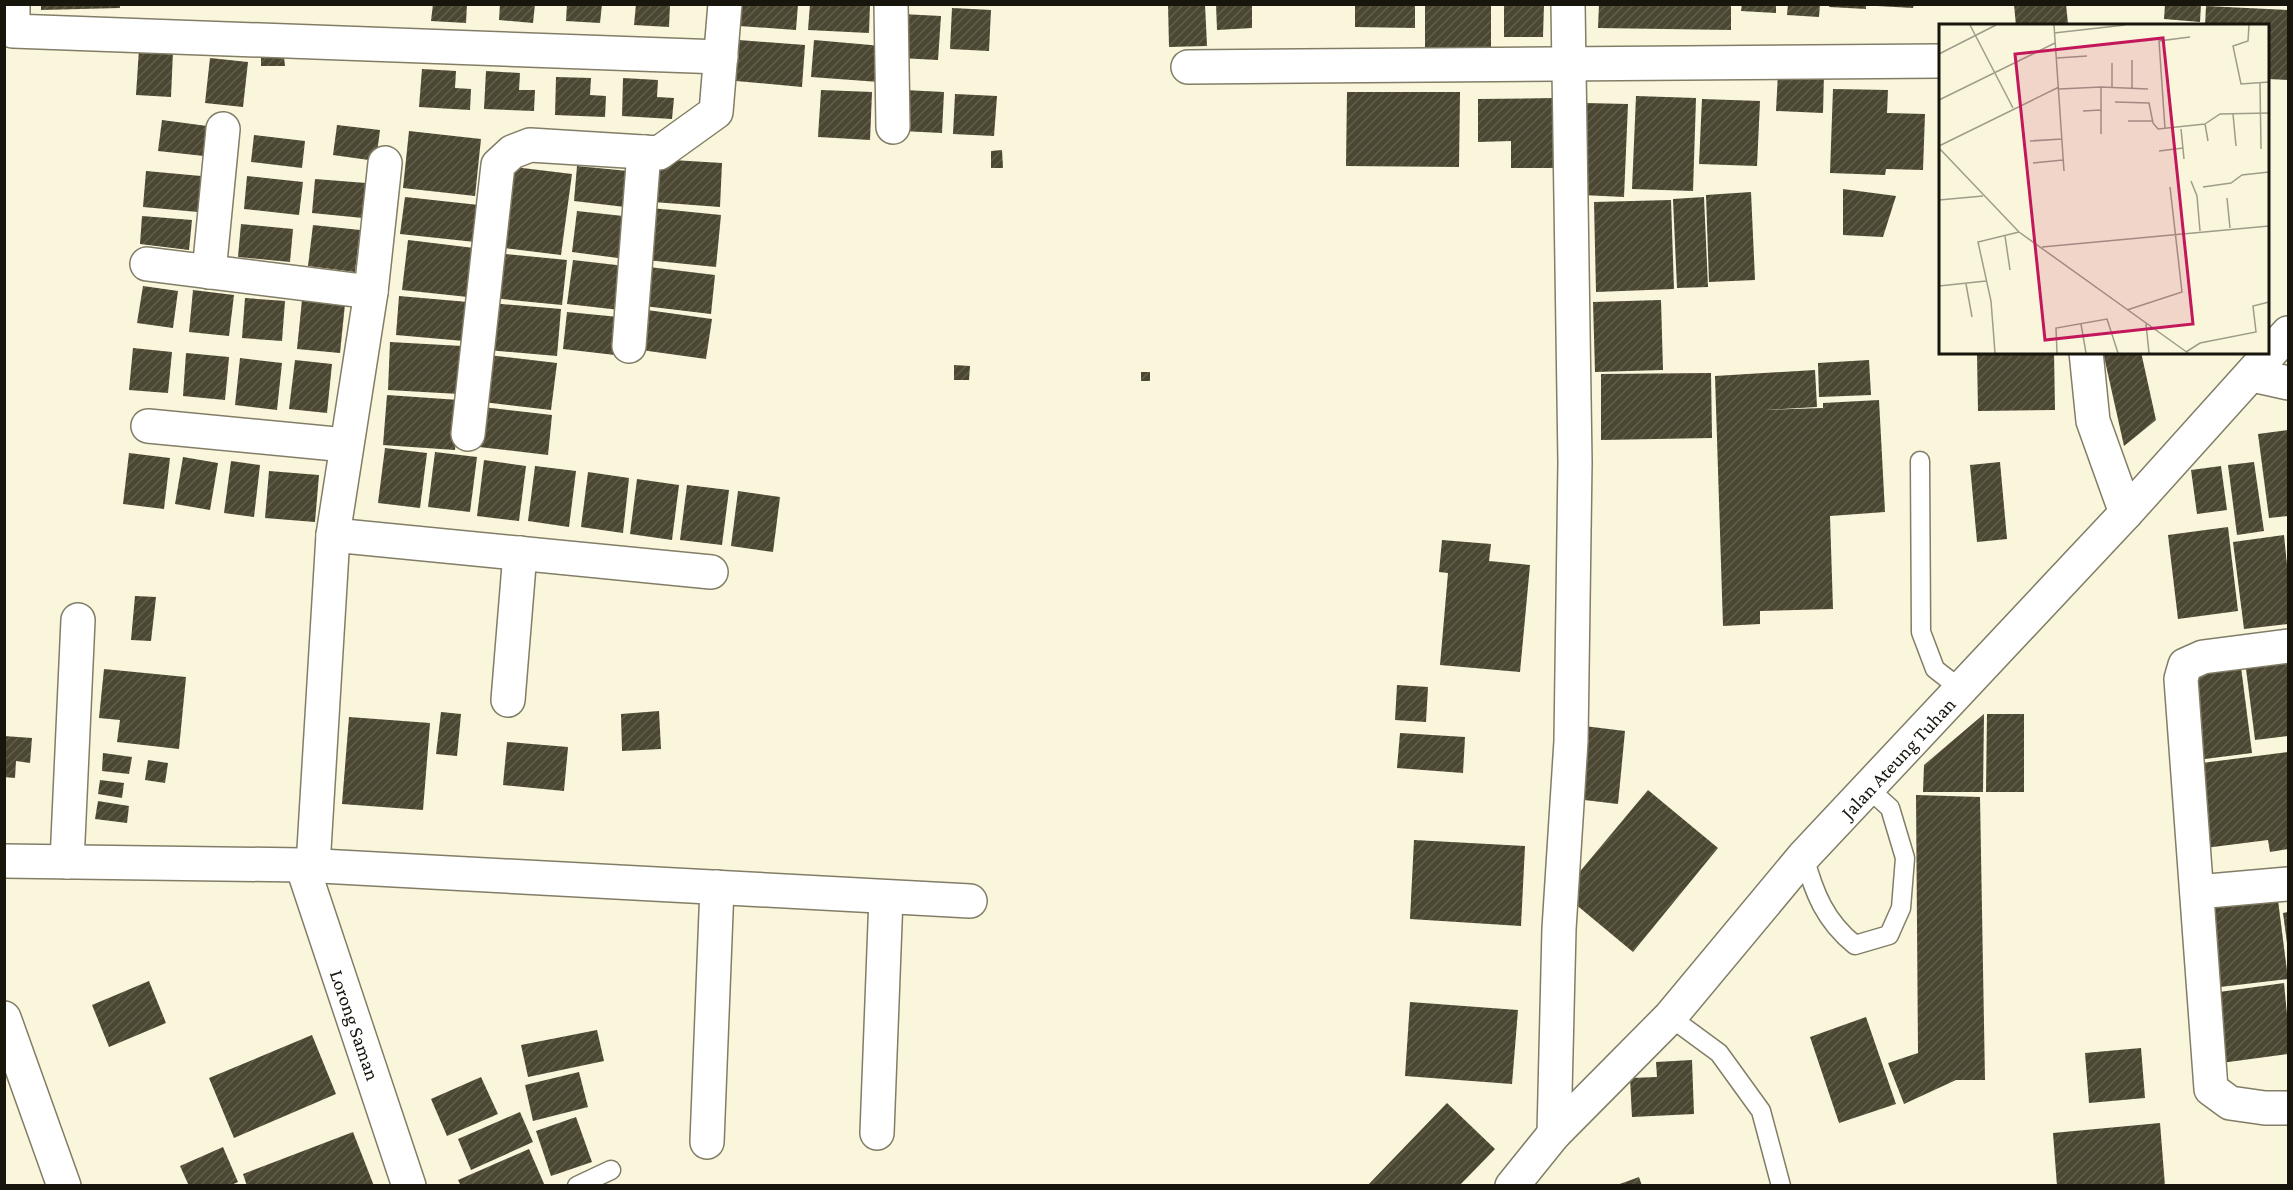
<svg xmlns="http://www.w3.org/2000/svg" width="2293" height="1190" viewBox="0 0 2293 1190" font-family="'Crimson Pro',serif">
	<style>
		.building { fill: url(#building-hatch) }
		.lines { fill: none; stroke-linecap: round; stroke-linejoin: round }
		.lane-casing { stroke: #827d66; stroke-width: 21 }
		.street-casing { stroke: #827d66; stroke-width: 36 }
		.secondary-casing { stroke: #827d66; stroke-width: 36 }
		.lane { stroke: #fff; stroke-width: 18 }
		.street { stroke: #fff; stroke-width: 33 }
		.secondary { stroke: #fff; stroke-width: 33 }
		.labels { text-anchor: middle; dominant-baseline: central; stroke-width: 6; stroke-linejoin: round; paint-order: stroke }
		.street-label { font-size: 20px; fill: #17150c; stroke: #fff }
		.inset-road { fill: none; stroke: #9f9c89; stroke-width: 1.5 }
		.view { fill: #c2185b; fill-opacity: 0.15; stroke: #c2185b; stroke-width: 3 }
		.inset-edge { fill: none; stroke: #17150c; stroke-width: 3 }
	</style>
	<defs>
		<pattern id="building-hatch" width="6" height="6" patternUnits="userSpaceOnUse" patternTransform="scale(1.5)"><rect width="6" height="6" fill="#4b4732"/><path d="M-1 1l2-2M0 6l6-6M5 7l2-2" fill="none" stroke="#615e4c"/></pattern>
	</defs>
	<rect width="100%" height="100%" fill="#faf6dc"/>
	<g class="building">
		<polygon points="41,4 120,4 120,8 41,10"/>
		<polygon points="433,4 467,4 466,23 431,21"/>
		<polygon points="500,4 535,4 533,23 499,20"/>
		<polygon points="567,4 602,4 600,23 566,21"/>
		<polygon points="636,4 670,4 669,27 634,25"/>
		<polygon points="741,4 798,4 796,30 739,26"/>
		<polygon points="810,4 870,4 869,33 808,30"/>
		<polygon points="1168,4 1205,4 1207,46 1169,47"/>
		<polygon points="1216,4 1252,4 1252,28 1217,30"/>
		<polygon points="1355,4 1415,4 1415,28 1355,27"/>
		<rect x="1425" y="4" width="66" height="43"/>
		<polygon points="1504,4 1544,4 1543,37 1504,37"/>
		<polygon points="1599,4 1731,4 1731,30 1598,28"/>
		<polygon points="1742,4 1776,4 1776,13 1741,11"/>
		<polygon points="1788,4 1820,4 1819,17 1787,15"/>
		<polygon points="1829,4 1866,4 1866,9 1829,7"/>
		<polygon points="1877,4 1914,4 1913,8 1877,6"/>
		<polygon points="2014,4 2066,4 2068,24 2016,26"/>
		<polygon points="2165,4 2201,4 2200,22 2164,19"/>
		<polygon points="2206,6 2288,10 2288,80 2268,79 2268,26 2205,26"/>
		<polygon points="952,8 991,10 989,51 950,49"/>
		<polygon points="902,14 941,16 938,60 900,58"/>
		<polygon points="739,40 805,45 802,87 736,81"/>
		<polygon points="814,40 882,46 879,82 811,77"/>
		<polygon points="139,49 173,51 171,97 136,95"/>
		<polygon points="261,56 284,57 285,66 261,66"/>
		<polygon points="210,58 248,62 243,107 205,103"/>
		<polygon points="422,69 456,71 455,88 471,89 470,110 419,107"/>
		<polygon points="486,71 520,73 519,90 535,90 534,111 484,109"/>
		<polygon points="1778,73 1824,74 1823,113 1776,111"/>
		<polygon points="556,77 591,78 590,95 606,96 605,117 555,115"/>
		<polygon points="623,78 658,80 657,97 674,98 672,119 622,116"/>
		<polygon points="1833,89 1888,90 1887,113 1925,114 1923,170 1886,169 1885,175 1830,173"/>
		<polygon points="821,90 872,92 870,140 818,137"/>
		<polygon points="904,90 944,92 942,133 902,131"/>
		<polygon points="1347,92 1460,92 1459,167 1346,166"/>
		<polygon points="955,94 997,96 994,136 953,134"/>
		<polygon points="1636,96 1696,98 1693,191 1632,189"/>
		<polygon points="1556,98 1557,168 1511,168 1511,141 1478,142 1478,99"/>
		<polygon points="1702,99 1760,101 1757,166 1699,164"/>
		<polygon points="1585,103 1628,104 1624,197 1582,195"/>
		<polygon points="162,120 207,126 204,156 158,151"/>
		<polygon points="337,125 380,130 376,161 333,155"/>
		<polygon points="409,131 481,139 475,196 403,188"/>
		<polygon points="254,135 305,141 302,168 251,162"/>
		<polygon points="1002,150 1003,168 991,168 991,151"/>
		<polygon points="656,159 722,163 720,207 653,202"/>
		<polygon points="506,166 572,174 561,255 496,247"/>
		<polygon points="577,166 628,171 625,207 574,201"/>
		<polygon points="146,171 201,176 198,212 143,207"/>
		<polygon points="247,176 303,182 299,215 244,209"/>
		<polygon points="315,179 366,183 363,218 312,213"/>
		<polygon points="1843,189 1896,196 1883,237 1843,235"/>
		<polygon points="1751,192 1755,280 1709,282 1706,195"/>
		<polygon points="405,197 479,205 475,242 400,234"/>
		<polygon points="1704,197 1708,287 1677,288 1673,199"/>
		<polygon points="1671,200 1674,289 1596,292 1594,202"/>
		<polygon points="651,208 721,215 716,267 646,260"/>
		<polygon points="577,211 623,216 618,258 572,252"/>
		<polygon points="142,216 192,220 189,250 140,244"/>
		<polygon points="241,224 293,229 290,262 238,257"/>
		<polygon points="313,225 360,230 355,272 308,266"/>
		<polygon points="408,240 474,248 468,297 402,290"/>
		<polygon points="495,253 567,260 562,305 491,298"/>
		<polygon points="573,260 625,266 620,310 567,304"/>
		<polygon points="649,267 715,275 711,314 644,306"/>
		<polygon points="143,286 178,291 173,328 137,323"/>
		<polygon points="193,290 234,295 229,336 189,332"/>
		<polygon points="399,296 468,302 464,341 396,335"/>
		<polygon points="245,298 285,301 282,341 242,338"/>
		<polygon points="302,300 345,304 340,353 297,349"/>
		<polygon points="1661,300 1663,370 1595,372 1593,302"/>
		<polygon points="490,303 561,309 557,356 487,350"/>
		<polygon points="647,310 712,319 706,359 641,350"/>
		<polygon points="567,312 619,317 615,355 563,349"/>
		<polygon points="390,342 462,346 459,394 388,390"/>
		<polygon points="133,348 172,352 168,393 129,390"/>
		<polygon points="2054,352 2055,410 1978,411 1977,353"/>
		<polygon points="2103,352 2141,352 2156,420 2124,446"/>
		<polygon points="186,353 229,357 225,400 183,396"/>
		<polygon points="488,355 557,363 551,410 483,402"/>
		<polygon points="240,358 282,363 277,410 235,405"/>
		<polygon points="295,360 332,364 327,413 289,409"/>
		<polygon points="1869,360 1871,395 1819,397 1818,363"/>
		<polygon points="954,365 970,366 969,380 954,380"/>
		<polygon points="1815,370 1817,407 1764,410 1823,408 1823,403 1879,400 1885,512 1830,516 1833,609 1760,611 1760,624 1723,626 1715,376"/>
		<rect x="1141" y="372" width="9" height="9"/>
		<polygon points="1711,373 1712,438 1601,440 1601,374"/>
		<polygon points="387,395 459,400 455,450 383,445"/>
		<polygon points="483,407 552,415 548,455 479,447"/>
		<polygon points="2288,430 2288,516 2269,518 2258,434"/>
		<polygon points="385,448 427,453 420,508 378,503"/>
		<polygon points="435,452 477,457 470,512 428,507"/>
		<polygon points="129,453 170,458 164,509 123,504"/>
		<polygon points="183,457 218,463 210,510 175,504"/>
		<polygon points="484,460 526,466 519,521 477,516"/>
		<polygon points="231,461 260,465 254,517 224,513"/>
		<polygon points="2000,462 2007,539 1977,542 1970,465"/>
		<polygon points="2254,462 2264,531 2237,535 2228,465"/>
		<polygon points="535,466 576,471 569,527 528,521"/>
		<polygon points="2221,466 2227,510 2197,514 2191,470"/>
		<polygon points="269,471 319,475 315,522 265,518"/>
		<polygon points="588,472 629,478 623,533 581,527"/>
		<polygon points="637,479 679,485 672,540 630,534"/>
		<polygon points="687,485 729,490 722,545 680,540"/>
		<polygon points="738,491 780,497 773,552 731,546"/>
		<polygon points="2228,527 2238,611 2178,619 2168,535"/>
		<polygon points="2284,535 2288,575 2288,624 2244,629 2233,542"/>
		<polygon points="1442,540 1491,544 1489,561 1530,565 1520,672 1440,665 1448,573 1439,572"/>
		<polygon points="135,596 156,597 151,641 131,640"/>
		<polygon points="2288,655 2288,736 2255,740 2245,661"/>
		<polygon points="2241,667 2252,753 2197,760 2186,674"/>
		<polygon points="104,669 186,677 179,749 117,742 120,720 99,718"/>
		<polygon points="1397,685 1428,687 1426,722 1395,720"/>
		<polygon points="659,711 661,749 622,751 621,714"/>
		<polygon points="441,712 461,714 457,756 436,754"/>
		<polygon points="1984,714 1983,792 1923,792 1924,765"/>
		<polygon points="1987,714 2024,714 2024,792 1986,792"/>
		<polygon points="349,717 430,723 423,810 342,804"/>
		<polygon points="1584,726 1625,731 1618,804 1576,799"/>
		<polygon points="1400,733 1465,737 1463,773 1397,768"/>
		<polygon points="4,736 32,738 30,763 16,761 15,778 4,777"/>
		<polygon points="507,742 568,747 564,791 503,785"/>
		<polygon points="2288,752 2288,849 2270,852 2268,840 2205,848 2194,764"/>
		<polygon points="103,753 132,757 129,774 102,771"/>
		<polygon points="148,760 168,763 165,783 145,780"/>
		<polygon points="100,780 124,783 122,798 98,794"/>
		<polygon points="1648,790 1718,848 1633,952 1562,893"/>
		<polygon points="1916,795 1980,797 1985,1080 1956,1080 1904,1104 1888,1063 1918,1053"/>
		<polygon points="98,801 129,806 127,823 95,819"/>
		<polygon points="1414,840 1525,846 1521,926 1410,919"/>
		<polygon points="2278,900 2288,979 2220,987 2210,908"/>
		<polygon points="2288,912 2288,943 2287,943 2283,913"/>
		<polygon points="149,981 166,1023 109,1047 92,1005"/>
		<polygon points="2284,983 2288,1025 2288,1054 2221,1063 2212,993"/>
		<polygon points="1410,1002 1518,1010 1512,1084 1405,1076"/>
		<polygon points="1866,1017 1896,1104 1839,1123 1810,1037"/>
		<polygon points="597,1030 604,1061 528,1077 521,1045"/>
		<polygon points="312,1035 336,1094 234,1138 209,1078"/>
		<polygon points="2141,1048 2145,1098 2089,1103 2085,1053"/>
		<polygon points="1692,1060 1694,1114 1632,1117 1630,1078 1657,1077 1656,1062"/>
		<polygon points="579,1072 588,1107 533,1121 525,1085"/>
		<polygon points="481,1077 498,1114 447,1136 431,1099"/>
		<polygon points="1447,1103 1495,1149 1459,1186 1367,1186"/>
		<polygon points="520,1112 533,1142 471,1170 458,1139"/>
		<polygon points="576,1117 592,1162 551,1176 536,1131"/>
		<polygon points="2160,1123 2165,1186 2057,1186 2053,1133"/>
		<polygon points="353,1132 374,1186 247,1186 243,1174"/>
		<polygon points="223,1147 238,1182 229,1186 189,1186 180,1166"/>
		<polygon points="529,1149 545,1186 461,1186 458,1180"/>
		<polygon points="1639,1177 1642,1186 1617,1186 1617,1185"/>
	</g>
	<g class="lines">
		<g class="lane-casing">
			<g id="lane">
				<polyline points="1920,461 1921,632 1935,669 1962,690"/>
				<path d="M1804,856C1814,893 1825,921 1855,945L1889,935L1901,908L1905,858L1890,808L1869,789"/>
				<polyline points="1670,1017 1719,1053 1761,1111 1781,1186"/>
				<polyline points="577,1186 611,1170"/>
			</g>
		</g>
		<g class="street-casing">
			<g id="street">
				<polyline points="13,4 13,31 721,57"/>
				<polyline points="891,4 893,127"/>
				<polyline points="1188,67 1940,61"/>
				<polyline points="147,264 371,292"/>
				<polyline points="209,272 223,129"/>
				<polyline points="629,346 644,152"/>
				<polyline points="2086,352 2093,421 2126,513"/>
				<polyline points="2252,375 2288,383"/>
				<polyline points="148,426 346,445"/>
				<polyline points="468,434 498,165 512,152 530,145 659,153 716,112 725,4"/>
				<polyline points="333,535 371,292 385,163"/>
				<polyline points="2288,646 2203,657 2185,665 2181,679 2211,1089 2230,1103 2265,1108 2288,1108"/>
				<polyline points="508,700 520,553"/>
				<polyline points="4,861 302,865 970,901"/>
				<polyline points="67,862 78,620"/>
				<polyline points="302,865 409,1186"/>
				<polyline points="313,866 333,535 711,572"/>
				<polyline points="2197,892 2288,884"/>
				<polyline points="4,1018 64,1186"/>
				<polyline points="877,1133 886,897"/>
				<polyline points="1554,1134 1559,929 1571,741 1575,462 1568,4"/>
				<polyline points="707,1142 717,887"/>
			</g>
		</g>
		<g class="secondary-casing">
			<polyline id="secondary" points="1512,1186 1554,1134 1670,1017 1804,856 2126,513 2288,333"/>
		</g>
		<use href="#lane" class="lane"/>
		<use href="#street" class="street"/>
		<use href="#secondary" class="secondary"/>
	</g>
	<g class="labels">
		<g class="street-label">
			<text transform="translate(1898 758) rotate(-47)">Jalan Ateung Tuhan</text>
			<text transform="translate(355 1025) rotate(71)">Lorong Saman</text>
		</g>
	</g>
	<g transform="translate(1939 24)">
		<rect width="330" height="330" fill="#faf6dc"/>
		<path class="inset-road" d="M31,1L74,84M115,1L125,147M310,1L309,17L294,22L302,60L330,58M115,9L186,1M0,30L57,1M118,34L148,32M173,39V63M321,59L322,125M162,63L209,65M120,65L162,63V110M193,65V36M0,76L116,19M176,78L210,79L214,99L219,105L266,100M144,87L162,86M294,90L297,122M189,97H214M226,105L220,17L251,13M242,105L245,135M91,117L123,115M269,117L266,100L281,90L330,89M0,122L120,63M0,124L80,208L249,329M220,127L244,124M94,139L124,136M252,157L258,172L261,207M264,163L292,159L303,151L330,148M288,174L291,204M0,176L44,172M66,212L71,246M103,223L330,202M27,260L33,293M0,262L47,257M188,286L243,268L231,163M142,300L147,329M207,300L210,329M247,328L261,319L317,308L314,282L330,278M56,329L52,277L39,218L80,208M118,329L117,304L168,295L179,329"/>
		<path class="view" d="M224,14L254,300L106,316L76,30Z"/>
		<rect width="330" height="330" class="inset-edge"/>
	</g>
	<rect width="2293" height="1190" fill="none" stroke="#17150c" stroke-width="12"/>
</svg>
